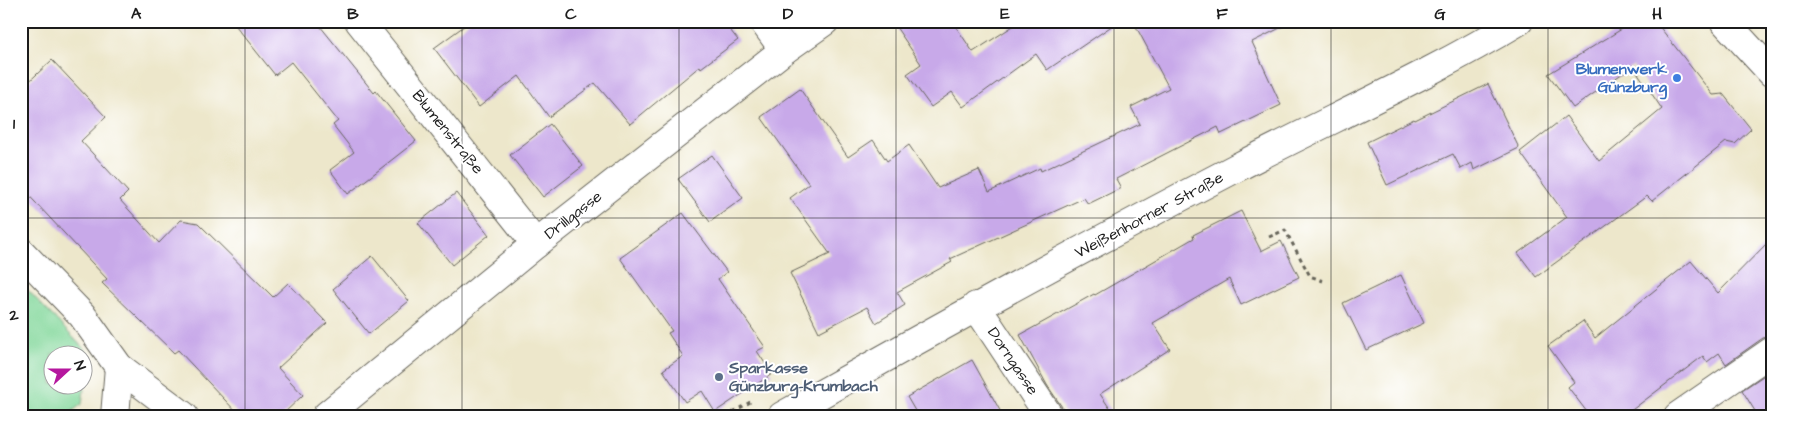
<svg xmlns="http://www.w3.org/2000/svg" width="1793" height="437" viewBox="0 0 1793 437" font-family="'Architects Daughter',sans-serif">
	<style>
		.green { fill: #81d79a; stroke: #4e7a5b; fill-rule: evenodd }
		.building { fill: #c8a9e9 }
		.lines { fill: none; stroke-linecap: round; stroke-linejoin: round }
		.minor-casing { stroke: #656359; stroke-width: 30 }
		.major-casing { stroke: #656359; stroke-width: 30 }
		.path { stroke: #656359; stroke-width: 3; stroke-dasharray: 4 4; stroke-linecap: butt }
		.minor { stroke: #fff; stroke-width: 28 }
		.major { stroke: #fff; stroke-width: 28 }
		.grid { fill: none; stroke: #1c1c1c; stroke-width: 1; stroke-opacity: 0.55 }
		.shop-dot { fill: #3f7fe0; stroke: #fff; stroke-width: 2 }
		.service-dot { fill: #5c6f8a; stroke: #fff; stroke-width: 2 }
		.labels { text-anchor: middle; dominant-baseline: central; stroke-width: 4; stroke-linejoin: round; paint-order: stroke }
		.shop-label { font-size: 16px; font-weight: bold; fill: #366cbe; stroke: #fff; text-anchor: end }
		.street-label { font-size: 16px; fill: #1c1c1c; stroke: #fff }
		.service-label { font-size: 16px; font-weight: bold; fill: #4e5e75; stroke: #fff; text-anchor: start }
		.neatline { fill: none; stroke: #1c1c1c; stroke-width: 2 }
		.grid-label { font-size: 16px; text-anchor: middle; font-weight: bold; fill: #1c1c1c }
	</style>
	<rect width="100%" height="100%" fill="#fff"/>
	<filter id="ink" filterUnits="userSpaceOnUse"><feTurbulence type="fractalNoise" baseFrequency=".02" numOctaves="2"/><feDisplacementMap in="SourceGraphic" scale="10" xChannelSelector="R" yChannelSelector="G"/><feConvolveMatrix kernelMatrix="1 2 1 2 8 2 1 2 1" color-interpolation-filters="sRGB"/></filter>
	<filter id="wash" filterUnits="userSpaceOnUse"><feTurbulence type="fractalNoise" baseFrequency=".0096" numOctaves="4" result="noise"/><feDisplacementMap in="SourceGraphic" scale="20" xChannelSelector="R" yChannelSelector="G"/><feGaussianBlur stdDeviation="1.12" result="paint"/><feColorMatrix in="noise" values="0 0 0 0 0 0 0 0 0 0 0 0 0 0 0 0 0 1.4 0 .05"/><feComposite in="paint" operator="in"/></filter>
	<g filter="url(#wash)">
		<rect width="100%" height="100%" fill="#ede7cb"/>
		<path class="green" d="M21,283L89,354L82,404L66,416H21ZM52,354H82V384H52Z"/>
		<g id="blocks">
			<g class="building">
				<polygon points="232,21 316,21 374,93 376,91 416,141 348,194 330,170 354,152 333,125 338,121 291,62 275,75"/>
				<polygon points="471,21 723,21 738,40 701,68 700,66 630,124 595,83 549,117 519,76 479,107 434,48"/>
				<polygon points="892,21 952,21 973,52 1021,21 1119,21 1047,70 1036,54 963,107 952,92 931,107 907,74 921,64"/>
				<polygon points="1133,21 1294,21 1252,42 1281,105 1221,134 1218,127 1116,179 1121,188 1088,204 1084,198 950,259 952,262 897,292 905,305 876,323 867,307 819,332 790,273 830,254 790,198 809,184 761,117 800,89 848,157 873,140 887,161 909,145 938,188 979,170 989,192 1040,168 1041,171 1140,124 1131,107 1169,88"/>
				<polygon points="1635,21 1655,21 1713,95 1723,94 1751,129 1735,144 1726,142 1652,201 1647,196 1536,277 1518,253 1567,217 1520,152 1566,116 1599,161 1662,109 1633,66 1573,108 1548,74"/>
				<polygon points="52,60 106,117 81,141 128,192 120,200 159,243 181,220 198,223 273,297 288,283 327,323 278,368 303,395 281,416 240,416 178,350 174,353 102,283 107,279 21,187 21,89"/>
				<polygon points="1488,84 1519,148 1474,170 1472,163 1461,169 1453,154 1387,185 1367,142 1414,119 1415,120"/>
				<polygon points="550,124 583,166 543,197 510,155"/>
				<polygon points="712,155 743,198 710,222 678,179"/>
				<polygon points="456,193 489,235 452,265 418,223"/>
				<polygon points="1241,211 1261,251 1281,241 1299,277 1241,305 1229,279 1153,323 1170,349 1100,394 1115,416 1065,416 1062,407 1047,385 1020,335 1094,294 1095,295 1194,238 1193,235"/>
				<polygon points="683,213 727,272 718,279 765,347 757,351 772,374 715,412 702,391 685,402 663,370 683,356 668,333 672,331 620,258"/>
				<polygon points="1772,238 1772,336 1763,338 1726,364 1719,353 1707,362 1703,356 1624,416 1590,416 1568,387 1574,382 1548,346 1583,321 1595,338 1691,261 1718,293"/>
				<polygon points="372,256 409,301 369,334 333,289"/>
				<polygon points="1401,275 1424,323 1366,350 1343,303"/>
				<polygon points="972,360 1003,416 918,416 907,397"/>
				<polygon points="1772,370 1772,416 1758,416 1742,390"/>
			</g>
		</g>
	</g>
	<g filter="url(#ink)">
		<use href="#blocks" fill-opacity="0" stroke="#656359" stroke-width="1"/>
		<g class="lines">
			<g class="minor-casing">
				<g id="minor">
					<polyline points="359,21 536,244"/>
					<polyline points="763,21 784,50"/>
					<polyline points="21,252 82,315 119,367 184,416"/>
					<polyline points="976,306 1049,416"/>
					<polyline points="327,415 536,244 784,50 825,21"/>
					<polyline points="115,416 119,367"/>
					<polyline points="1678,416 1772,351"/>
				</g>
			</g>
			<g class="major-casing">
				<g id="major">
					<polyline points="1724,21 1772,73"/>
					<path d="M782,416C932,331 1083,248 1236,168C1330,119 1428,76 1519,21"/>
				</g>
			</g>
			<g class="path">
				<polyline points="1269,237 1285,230 1310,276 1323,281"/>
				<polyline points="726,416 752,401"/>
			</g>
			<use href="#minor" class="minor"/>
			<use href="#major" class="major"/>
		</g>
	</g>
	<path class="grid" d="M245,21V416M462,21V416M679,21V416M896,21V416M1114,21V416M1331,21V416M1548,21V416M21,218H1772"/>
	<circle class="shop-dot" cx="1677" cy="78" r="5"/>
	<circle class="service-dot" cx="719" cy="377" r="5"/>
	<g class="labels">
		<g class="shop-label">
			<text x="1667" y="69">Blumenwerk<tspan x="1667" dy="18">Günzburg</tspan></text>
		</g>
		<g class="street-label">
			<text transform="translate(448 132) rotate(51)">Blumenstraße</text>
			<text transform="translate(573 215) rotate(-38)">Drillgasse</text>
			<text transform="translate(1149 215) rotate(-28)">Weißenhorner Straße</text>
			<text transform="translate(1013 361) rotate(56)">Dorngasse</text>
		</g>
		<g class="service-label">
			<text x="729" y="368">Sparkasse<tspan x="729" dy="18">Günzburg-Krumbach</tspan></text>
		</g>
	</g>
	<rect width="1793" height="437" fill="none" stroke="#fff" stroke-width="55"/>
	<g transform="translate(68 370) rotate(69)"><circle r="24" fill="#ffffff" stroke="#a4a4a4"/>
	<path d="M0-4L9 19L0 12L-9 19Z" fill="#b5179e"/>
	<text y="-8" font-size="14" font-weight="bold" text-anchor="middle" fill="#1c1c1c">N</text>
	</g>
	<rect x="28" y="28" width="1738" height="382" class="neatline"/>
	<g class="grid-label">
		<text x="136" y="19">A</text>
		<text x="353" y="19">B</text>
		<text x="571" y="19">C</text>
		<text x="788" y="19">D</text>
		<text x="1005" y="19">E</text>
		<text x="1222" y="19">F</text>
		<text x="1440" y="19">G</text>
		<text x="1657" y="19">H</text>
		<text x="14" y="129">1</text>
		<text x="14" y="320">2</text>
	</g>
</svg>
